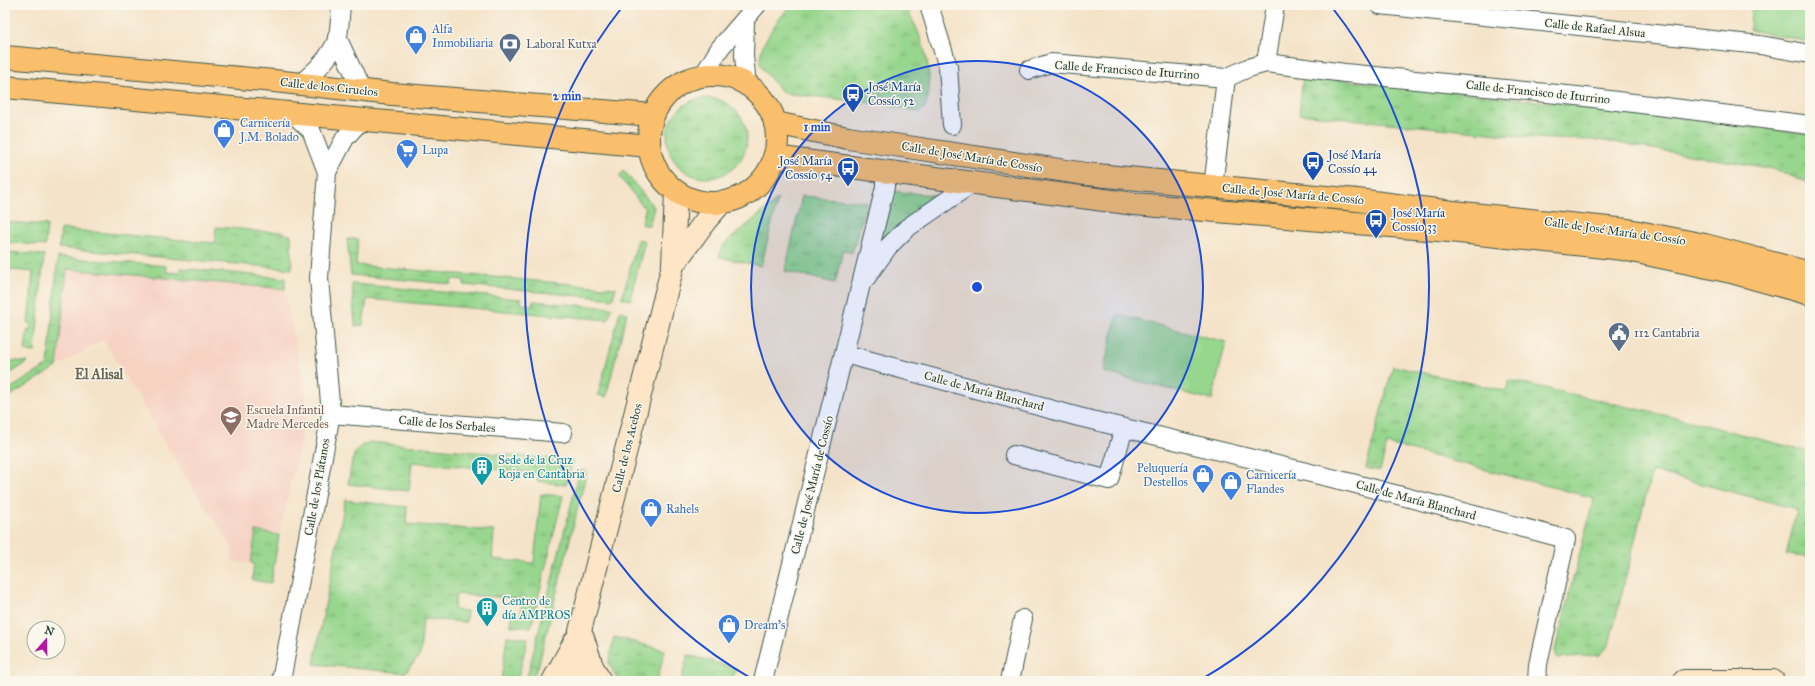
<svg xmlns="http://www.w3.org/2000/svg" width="1815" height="686" viewBox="0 0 1815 686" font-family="'IM FELL Great Primer',serif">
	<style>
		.built { fill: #f6d2c3 }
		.grass { fill: url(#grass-tufts); stroke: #5b8a60 }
		.garden { fill: #97d68d; stroke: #5b8a60 }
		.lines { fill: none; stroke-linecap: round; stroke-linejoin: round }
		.street-casing { stroke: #3f564a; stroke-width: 20 }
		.secondary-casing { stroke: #3f564a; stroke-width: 24 }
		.primary-casing { stroke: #3f564a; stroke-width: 24 }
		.street { stroke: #fff; stroke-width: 18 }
		.secondary { stroke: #fde5c5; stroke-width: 22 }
		.primary { stroke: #f9bf6d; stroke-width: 22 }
		.ring { fill: none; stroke: #1d4ed8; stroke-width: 2 }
		.labels { text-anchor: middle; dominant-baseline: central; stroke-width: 3; stroke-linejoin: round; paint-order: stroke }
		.street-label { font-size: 12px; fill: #1f3d34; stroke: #fbf7ec }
		.shop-label { font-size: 12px; fill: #366cbe; stroke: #fbf7ec; text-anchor: start }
		.service-label { font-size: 12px; fill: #4e5e75; stroke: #fbf7ec; text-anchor: start }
		.transit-label { font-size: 12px; fill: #164399; stroke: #fbf7ec; text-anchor: start }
		.education-label { font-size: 12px; fill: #785e54; stroke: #fbf7ec; text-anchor: start }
		.culture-label { font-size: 12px; fill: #0d838f; stroke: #fbf7ec; text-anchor: start }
		.quarter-label { font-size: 14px; font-weight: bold; fill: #676452; stroke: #fbf7ec }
		.centre { fill: #1d4ed8; stroke: #fbf7ec; stroke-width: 2 }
		.ring-label { font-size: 12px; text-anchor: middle; font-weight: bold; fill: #1d4ed8; stroke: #fbf7ec; stroke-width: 3; stroke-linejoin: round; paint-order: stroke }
	</style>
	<defs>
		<pattern id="grass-tufts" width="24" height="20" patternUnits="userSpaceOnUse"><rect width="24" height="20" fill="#97d68d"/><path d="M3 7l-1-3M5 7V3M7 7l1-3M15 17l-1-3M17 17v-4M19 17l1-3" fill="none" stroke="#7baf74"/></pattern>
	</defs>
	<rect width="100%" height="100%" fill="#fbf7ec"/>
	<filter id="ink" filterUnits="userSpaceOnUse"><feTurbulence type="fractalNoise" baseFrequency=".025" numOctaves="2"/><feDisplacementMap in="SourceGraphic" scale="8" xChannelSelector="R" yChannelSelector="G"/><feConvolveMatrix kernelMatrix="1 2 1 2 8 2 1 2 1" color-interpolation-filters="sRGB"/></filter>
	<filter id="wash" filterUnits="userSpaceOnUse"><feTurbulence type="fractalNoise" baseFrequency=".012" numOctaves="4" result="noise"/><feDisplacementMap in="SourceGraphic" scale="16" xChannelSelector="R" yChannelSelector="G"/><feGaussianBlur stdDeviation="0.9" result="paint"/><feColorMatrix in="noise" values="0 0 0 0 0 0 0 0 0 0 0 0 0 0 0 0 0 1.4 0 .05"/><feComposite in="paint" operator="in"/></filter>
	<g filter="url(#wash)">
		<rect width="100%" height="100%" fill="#f4e3c8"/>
		<polygon class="built" points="67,269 285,289 308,407 279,535 271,583 252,580 254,564 232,561 233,548 180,468 103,339 57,367"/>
		<g class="grass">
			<path d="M791,5H905C910,16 917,27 921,39C927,56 937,99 920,112L881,104L783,93C778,86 762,71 760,63C757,46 780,17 791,5Z"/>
			<polygon points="1303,76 1576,105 1810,134 1810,183 1769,168 1598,140 1548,139 1299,114"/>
			<circle cx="707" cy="138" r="40"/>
			<polygon points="624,171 654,207 649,226 642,224 645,209 619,176"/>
			<polygon points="890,191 943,196 876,253"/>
			<polygon points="802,196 867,202 852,253 843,250 835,283 785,271"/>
			<polygon points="778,199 761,266 719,257 722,246"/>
			<polygon points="5,222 47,225 45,246 5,242"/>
			<polygon points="216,227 252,230 252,231 284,232 284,234 291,235 292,269 59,248 61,229 215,243"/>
			<polygon points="347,239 358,239 356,265 616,288 613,299 464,285 464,280 452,279 451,284 351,275"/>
			<polygon points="638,239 645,241 630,300 622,298"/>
			<polygon points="8,252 44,255 35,352 25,351 27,331 30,331 31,324 28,323 33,272 5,269 5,256 8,256"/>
			<polygon points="58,257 166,266 166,272 179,273 180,268 285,278 285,289 67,269 57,367 5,399 5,392 48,365"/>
			<polygon points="352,284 521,299 521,304 533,305 533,301 612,308 608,320 367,299 363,325 355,326"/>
			<polygon points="620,311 627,313 606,397 598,395"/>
			<polygon points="5,360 28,362 5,377"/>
			<polygon points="1393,366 1506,391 1509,380 1686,420 1810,452 1810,557 1786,555 1797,509 1652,471 1609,645 1600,655 1557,658 1555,650 1557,642 1594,498 1387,444 1380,471 1366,468"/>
			<path d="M370,442L573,461L566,485L537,481L538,473L412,462L409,491L348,484C352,466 350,447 370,442Z"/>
			<polygon points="580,470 587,471 538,667 530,681 526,681"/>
			<polygon points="541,494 563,496 531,627 511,626 512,615 521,616 522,599 456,594 454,610 467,611 466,622 423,619 420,655 405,673 314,664 345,500 407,507 406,524 494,531 492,559 534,563"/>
			<polygon points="256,531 279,535 271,583 252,580 254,564 251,563"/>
			<polygon points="507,636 528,638 517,681 501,681"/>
			<polygon points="614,637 665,650 657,681 618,681 609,663"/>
			<polygon points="688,655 736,668 732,681 681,681"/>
		</g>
		<g class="garden">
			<polygon points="1751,5 1810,5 1810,42 1750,30"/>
			<polygon points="1117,315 1226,342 1212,400 1103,372"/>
		</g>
	</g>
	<g filter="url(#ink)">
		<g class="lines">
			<g class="street-casing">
				<g id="street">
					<polyline points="929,5 948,67 952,125"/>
					<polyline points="1380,5 1760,45 1810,54"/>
					<polyline points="745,20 744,56 747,85"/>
					<polyline points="337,37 362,91"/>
					<polyline points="1266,63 1345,73 1577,96 1810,125"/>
					<polyline points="1029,70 1051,63 1226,78 1248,68 1266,63 1275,5"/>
					<polyline points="703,76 720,48 757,5"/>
					<path d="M300,84C315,72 333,56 338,36C340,26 340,15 341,5"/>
					<polyline points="292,113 311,130 327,172"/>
					<polyline points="1213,187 1226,78"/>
					<polyline points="866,278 888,247 907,228 974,182"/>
					<polyline points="845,354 1079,417 1352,483 1566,539 1538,664 1537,681"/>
					<polyline points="331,414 563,433"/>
					<polyline points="1014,455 1109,480 1124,428"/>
					<polyline points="281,681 331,414 319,278 327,172 345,138 361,120"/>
					<polyline points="763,681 885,187 885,171"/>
					<polyline points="1010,681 1023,619"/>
				</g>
			</g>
			<g class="secondary-casing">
				<g id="secondary">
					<polyline points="673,265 706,220 722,202"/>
					<polyline points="583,638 592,666 600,681"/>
					<polyline points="553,681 575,641"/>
					<polyline points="575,681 580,631 673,265 676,192"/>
					<polyline points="1684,681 1773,681"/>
				</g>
			</g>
			<g class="primary-casing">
				<g id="primary">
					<polyline points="5,57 274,81 392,94 653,115"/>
					<circle cx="713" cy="139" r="64"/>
					<polyline points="5,87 649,146"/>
					<polyline points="775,123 848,138 1086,174 1357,200 1453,212 1628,230 1705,245 1810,273"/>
					<polyline points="774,157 1135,204 1449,231 1623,249 1731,272 1810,294"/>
				</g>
			</g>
			<use href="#street" class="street"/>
			<use href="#secondary" class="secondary"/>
			<use href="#primary" class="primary"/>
		</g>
	</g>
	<circle cx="977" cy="287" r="226" fill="#1d4ed8" fill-opacity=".12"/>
	<g class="ring">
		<circle cx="977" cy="287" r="226"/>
		<path d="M754 680A452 452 0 0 1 623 6M1331 6A452 452 0 0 1 1200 680"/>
	</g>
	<defs>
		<g id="shop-pin" transform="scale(1.15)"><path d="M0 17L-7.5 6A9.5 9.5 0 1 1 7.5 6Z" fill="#3f7fe0" stroke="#fbf7ec"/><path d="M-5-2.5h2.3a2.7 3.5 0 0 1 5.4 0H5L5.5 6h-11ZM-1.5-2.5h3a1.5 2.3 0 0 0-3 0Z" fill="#fff"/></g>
		<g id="bank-pin" transform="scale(1.15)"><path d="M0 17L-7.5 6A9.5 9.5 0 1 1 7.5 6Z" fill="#5c6f8a" stroke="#fbf7ec"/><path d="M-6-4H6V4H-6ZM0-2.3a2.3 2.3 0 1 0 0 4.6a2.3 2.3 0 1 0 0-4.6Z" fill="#fff"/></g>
		<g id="bus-pin" transform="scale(1.15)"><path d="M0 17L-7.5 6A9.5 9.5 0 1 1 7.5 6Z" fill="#1a4fb4" stroke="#fbf7ec"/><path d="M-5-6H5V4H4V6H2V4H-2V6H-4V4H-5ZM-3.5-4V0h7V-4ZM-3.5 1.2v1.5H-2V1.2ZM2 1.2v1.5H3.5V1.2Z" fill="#fff"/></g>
		<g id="supermarket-pin" transform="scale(1.15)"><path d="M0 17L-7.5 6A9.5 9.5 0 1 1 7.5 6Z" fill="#3f7fe0" stroke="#fbf7ec"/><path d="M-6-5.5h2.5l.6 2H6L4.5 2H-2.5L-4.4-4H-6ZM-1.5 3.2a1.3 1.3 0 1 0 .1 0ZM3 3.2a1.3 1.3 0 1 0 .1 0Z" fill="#fff"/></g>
		<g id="civic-pin" transform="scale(1.15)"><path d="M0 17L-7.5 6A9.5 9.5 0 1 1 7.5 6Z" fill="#5c6f8a" stroke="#fbf7ec"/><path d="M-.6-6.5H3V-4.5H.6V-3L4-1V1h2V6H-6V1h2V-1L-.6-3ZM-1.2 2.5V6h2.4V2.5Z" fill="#fff"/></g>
		<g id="school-pin" transform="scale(1.15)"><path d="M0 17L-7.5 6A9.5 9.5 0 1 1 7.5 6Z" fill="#8d6e63" stroke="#fbf7ec"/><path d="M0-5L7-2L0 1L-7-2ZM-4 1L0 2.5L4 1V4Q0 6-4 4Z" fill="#fff"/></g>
		<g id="building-pin" transform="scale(1.15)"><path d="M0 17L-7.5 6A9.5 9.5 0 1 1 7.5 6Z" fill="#0f9aa8" stroke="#fbf7ec"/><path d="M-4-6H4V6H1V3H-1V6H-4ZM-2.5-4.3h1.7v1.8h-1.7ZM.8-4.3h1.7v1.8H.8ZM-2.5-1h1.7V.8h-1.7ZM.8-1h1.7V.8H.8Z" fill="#fff"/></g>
	</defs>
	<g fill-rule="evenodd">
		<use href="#shop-pin" x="416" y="36"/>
		<use href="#bank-pin" x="510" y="44"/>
		<use href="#bus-pin" x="853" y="94"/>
		<use href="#shop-pin" x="224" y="130"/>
		<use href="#supermarket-pin" x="407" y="150"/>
		<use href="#bus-pin" x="1313" y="162"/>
		<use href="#bus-pin" x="848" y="168"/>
		<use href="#bus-pin" x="1376" y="220"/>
		<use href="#civic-pin" x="1619" y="333"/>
		<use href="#school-pin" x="231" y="417"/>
		<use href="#building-pin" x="482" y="467"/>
		<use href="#shop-pin" x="1203" y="475"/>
		<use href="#shop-pin" x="1231" y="482"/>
		<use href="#shop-pin" x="651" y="509"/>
		<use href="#building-pin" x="487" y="608"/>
		<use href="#shop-pin" x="729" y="625"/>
	</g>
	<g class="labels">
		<g class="street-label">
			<text transform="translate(1595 28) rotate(6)">Calle de Rafael Alsua</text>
			<text transform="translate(1127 70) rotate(4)">Calle de Francisco de Iturrino</text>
			<text transform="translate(329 87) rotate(6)">Calle de los Ciruelos</text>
			<text transform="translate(1538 92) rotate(6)">Calle de Francisco de Iturrino</text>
			<text transform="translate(972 157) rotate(9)">Calle de José María de Cossío</text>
			<text transform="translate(1293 194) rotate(5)">Calle de José María de Cossío</text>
			<text transform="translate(1615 231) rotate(8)">Calle de José María de Cossío</text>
			<text transform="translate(984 391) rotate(15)">Calle de María Blanchard</text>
			<text transform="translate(447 424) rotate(5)">Calle de los Serbales</text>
			<text transform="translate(627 448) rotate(-76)">Calle de los Acebos</text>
			<text transform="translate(812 485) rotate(-76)">Calle de José María de Cossío</text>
			<text transform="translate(317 487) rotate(-80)">Calle de los Plátanos</text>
			<text transform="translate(1416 500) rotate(15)">Calle de María Blanchard</text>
		</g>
		<g class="shop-label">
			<text x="432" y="29">Alfa<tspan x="432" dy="14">Inmobiliaria</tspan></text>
			<text x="240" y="123">Carnicería<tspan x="240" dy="14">J.M. Bolado</tspan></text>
			<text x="422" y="150">Lupa</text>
			<text x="1188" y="468" text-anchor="end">Peluquería<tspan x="1188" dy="14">Destellos</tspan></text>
			<text x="1246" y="475">Carnicería<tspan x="1246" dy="14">Flandes</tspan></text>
			<text x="666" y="509">Rahels</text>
			<text x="744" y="625">Dream's</text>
		</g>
		<g class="service-label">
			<text x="526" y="44">Laboral Kutxa</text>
			<text x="1634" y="333">112 Cantabria</text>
		</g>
		<g class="transit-label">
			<text x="868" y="87">José María<tspan x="868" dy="14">Cossío 52</tspan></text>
			<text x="1328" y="155">José María<tspan x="1328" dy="14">Cossío 44</tspan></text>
			<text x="832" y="161" text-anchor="end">José María<tspan x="832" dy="14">Cossío 54</tspan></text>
			<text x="1392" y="213">José María<tspan x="1392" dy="14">Cossío 33</tspan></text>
		</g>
		<g class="education-label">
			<text x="246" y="410">Escuela Infantil<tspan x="246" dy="14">Madre Mercedes</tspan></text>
		</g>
		<g class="culture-label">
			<text x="498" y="460">Sede de la Cruz<tspan x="498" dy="14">Roja en Cantabria</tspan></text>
			<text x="502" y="601">Centro de<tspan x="502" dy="14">día AMPROS</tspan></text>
		</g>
		<g class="quarter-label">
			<text x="99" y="374">El Alisal</text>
		</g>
	</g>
	<circle cx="977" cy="287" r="6" class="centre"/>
	<g class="ring-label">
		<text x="567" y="100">2 min</text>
		<text x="817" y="131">1 min</text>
	</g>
	<rect width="1815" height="686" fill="none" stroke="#fbf7ec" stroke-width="20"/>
	<g transform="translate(46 640) rotate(20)"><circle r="19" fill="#fbf7ec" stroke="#a3ada2"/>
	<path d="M0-3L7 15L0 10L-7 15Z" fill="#b5179e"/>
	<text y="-6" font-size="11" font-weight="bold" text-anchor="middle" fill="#1f3d34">N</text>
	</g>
</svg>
